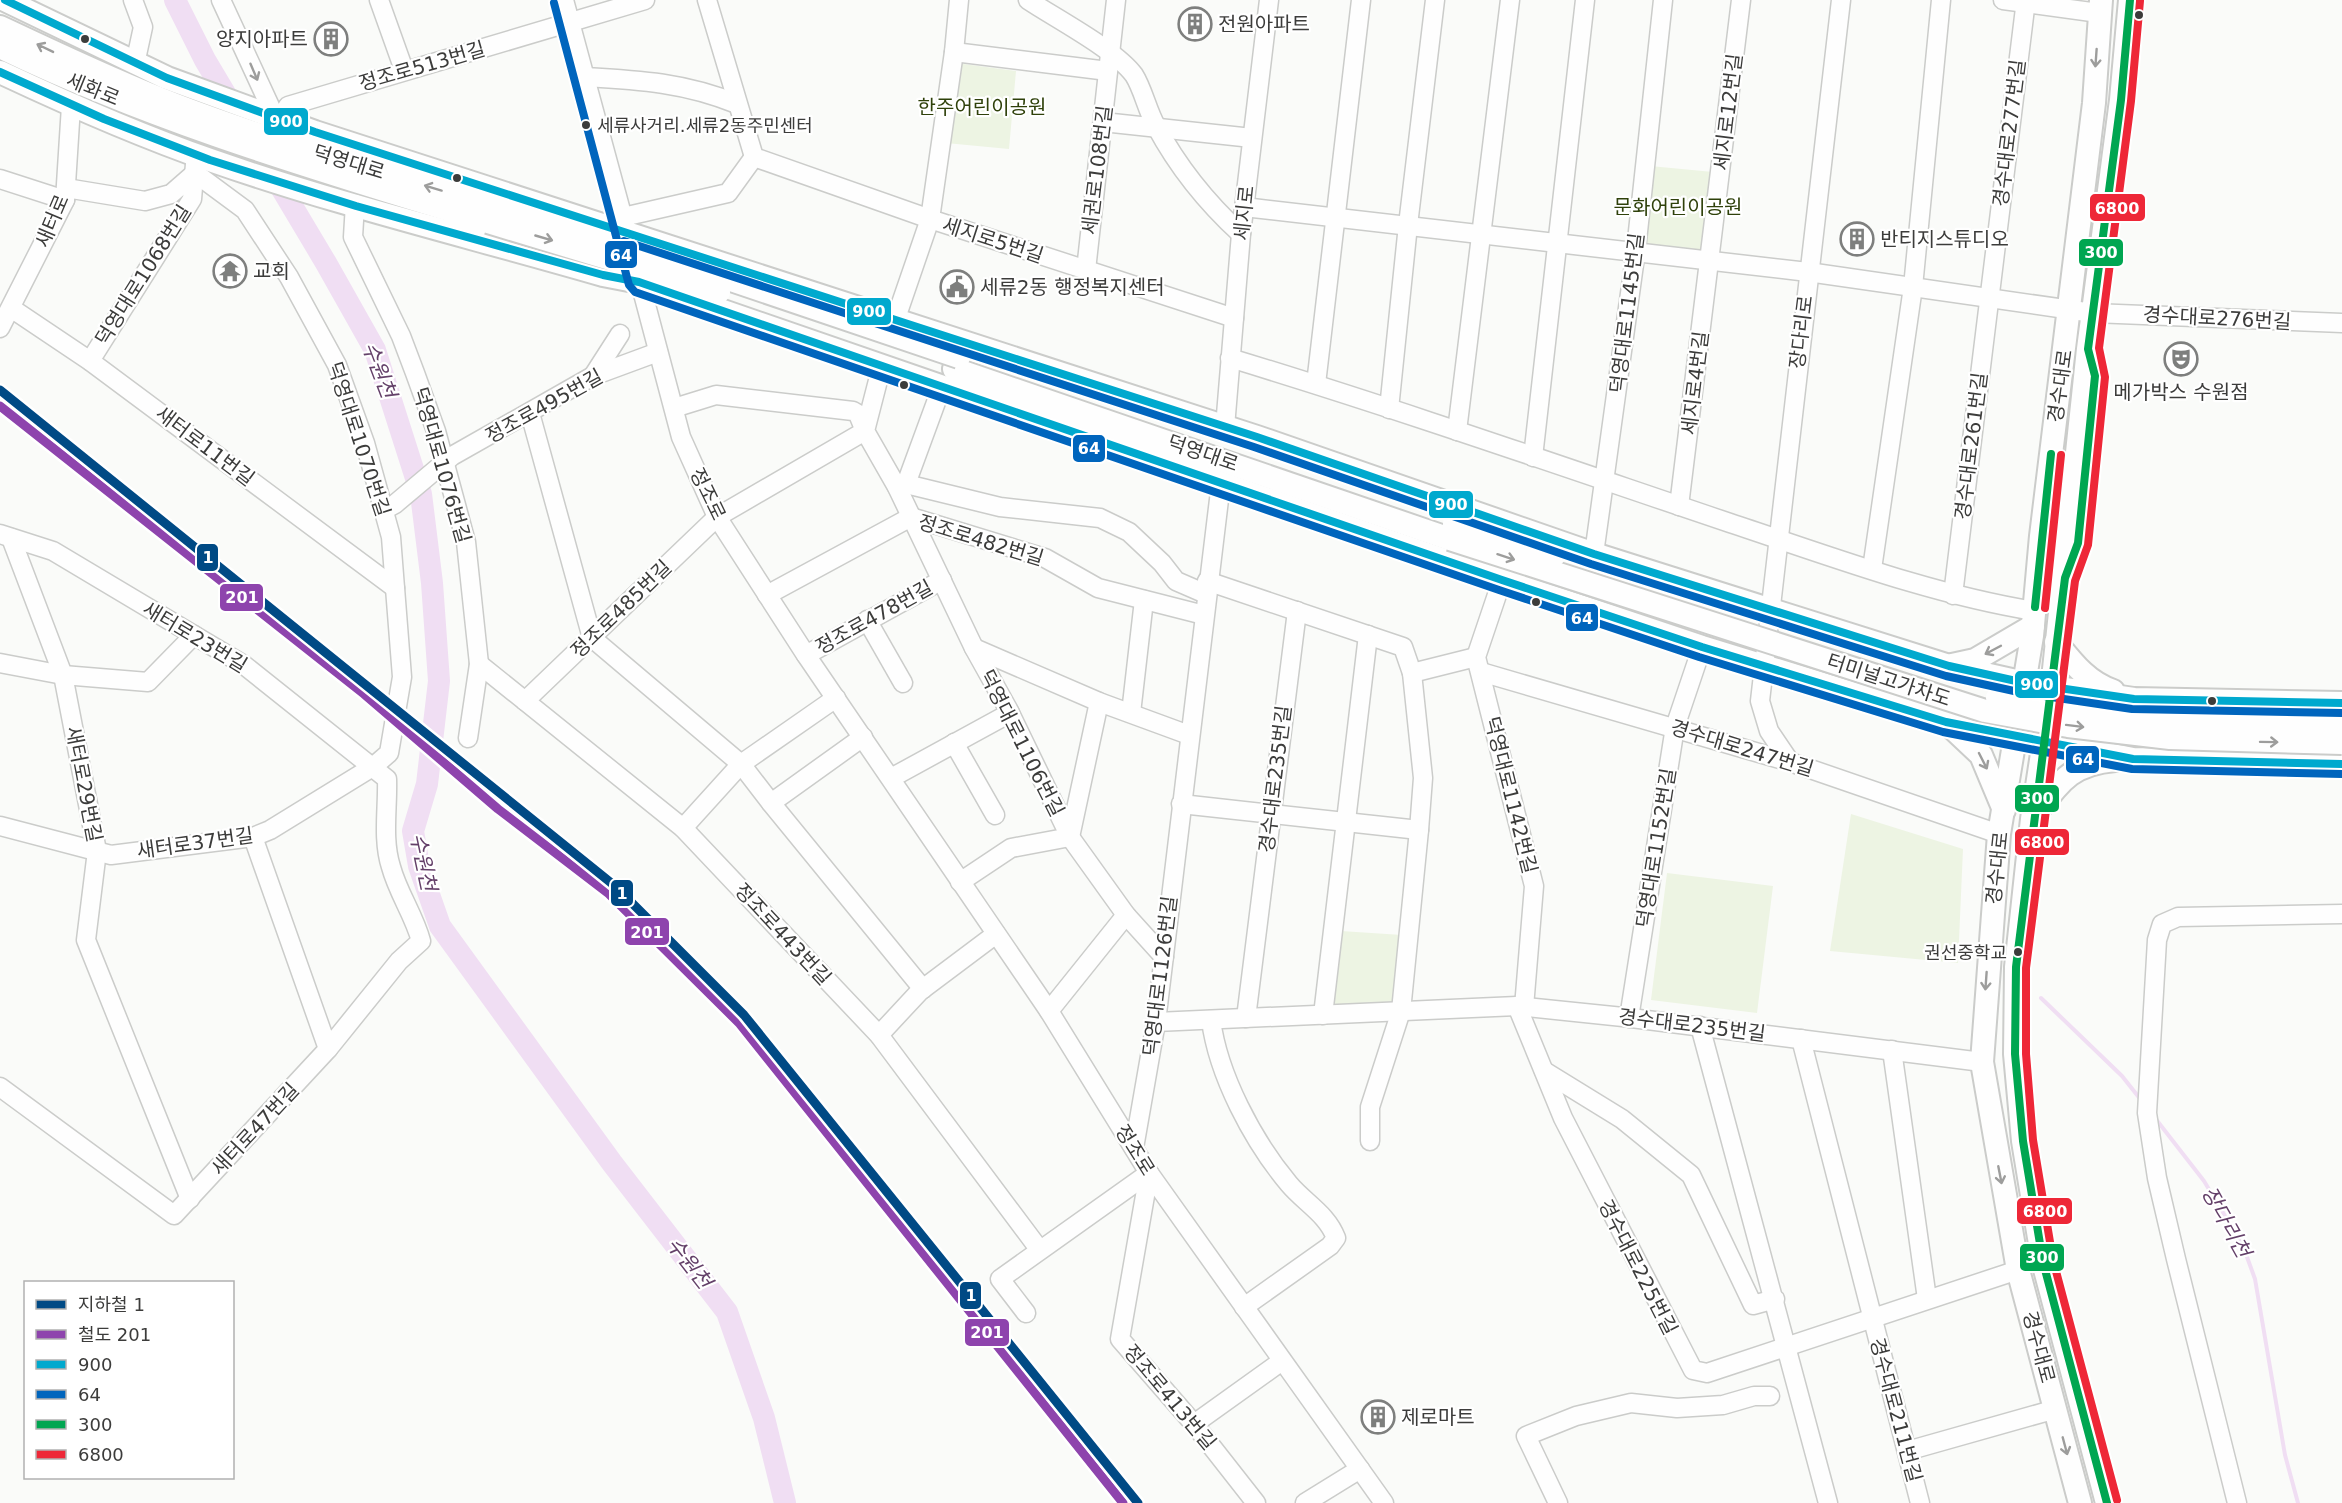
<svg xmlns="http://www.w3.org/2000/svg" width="2342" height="1503" viewBox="0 0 2342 1503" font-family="'DejaVu Sans','Noto Sans KR',sans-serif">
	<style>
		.green { fill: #edf4e3 }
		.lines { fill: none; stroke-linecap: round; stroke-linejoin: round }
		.stream { stroke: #f0def3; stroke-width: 4 }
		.river { stroke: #f0def3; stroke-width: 22 }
		.minor-casing { stroke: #cbccca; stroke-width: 21 }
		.major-casing { stroke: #cbccca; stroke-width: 26 }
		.minor { stroke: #fefefe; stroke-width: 18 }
		.major { stroke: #fefefe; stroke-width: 22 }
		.major-bridge-casing { stroke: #cbccca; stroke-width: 26; stroke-linecap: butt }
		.major-bridge { stroke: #fefefe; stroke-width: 22 }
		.bus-1-casing { stroke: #fff; stroke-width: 12 }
		.bus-2-casing { stroke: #fff; stroke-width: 12 }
		.bus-3-casing { stroke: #fff; stroke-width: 12 }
		.bus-4-casing { stroke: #fff; stroke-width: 12 }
		.bus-1 { stroke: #00a9ce; stroke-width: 8 }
		.bus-2 { stroke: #0065bd; stroke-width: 8 }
		.bus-3 { stroke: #00a651; stroke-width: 8 }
		.bus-4 { stroke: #ee2737; stroke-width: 8 }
		.rail-1-casing { stroke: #fff; stroke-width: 14 }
		.rail-1 { stroke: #8e44ad; stroke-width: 9 }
		.metro-1-casing { stroke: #fff; stroke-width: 14 }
		.metro-1 { stroke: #004a85; stroke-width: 9 }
		.oneway { stroke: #9d9d9c }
		.bus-dot { fill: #3c3c3b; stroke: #fff; stroke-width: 2 }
		.labels { text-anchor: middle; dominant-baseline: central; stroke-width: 4.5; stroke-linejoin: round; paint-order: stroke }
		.bus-label { font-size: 18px; fill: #3c3c3b; stroke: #fff; text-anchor: start }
		.poi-label { font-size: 20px; fill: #3c3c3b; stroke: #fff; text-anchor: start }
		.street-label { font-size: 20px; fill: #3c3c3b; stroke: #fff }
		.park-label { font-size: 20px; fill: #2f410b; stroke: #fff }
		.water-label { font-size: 21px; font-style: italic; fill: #644069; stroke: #fff }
		.line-badge { stroke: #fff; stroke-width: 2 }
		.badge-label { font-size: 16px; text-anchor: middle; font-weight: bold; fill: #fff }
	</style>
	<rect width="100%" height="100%" fill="#fafbf9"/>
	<g class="green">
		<polygon points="956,63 1016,71 1009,149 946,143"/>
		<polygon points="1650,166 1713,172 1706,249 1699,254 1649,249 1643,242"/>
		<polygon points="1851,814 1963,849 1958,963 1830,951"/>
		<polygon points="1667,873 1773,886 1757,1013 1651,1000"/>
		<polygon points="1341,931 1402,935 1394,1007 1333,1010"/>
	</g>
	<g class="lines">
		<g class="stream">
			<polyline points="2041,998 2122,1076 2141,1100"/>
			<polyline points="2155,1118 2204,1181 2243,1246 2255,1279 2285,1455 2298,1503"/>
		</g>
		<polyline class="river" points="175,0 205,60 326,263 375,350 421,494 432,583 439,681 427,784 413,831 419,866 440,926 612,1163 727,1312 764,1418 785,1503"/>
		<g class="minor-casing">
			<g id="minor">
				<polyline points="133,0 143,27 135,64"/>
				<polyline points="221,0 275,117"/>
				<polyline points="379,0 404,70"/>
				<polyline points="564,0 630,244"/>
				<polyline points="707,0 754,157 930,219 1234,318"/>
				<path d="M1028,0C1055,18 1116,50 1134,75C1143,89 1147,110 1156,126C1178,167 1207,203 1241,234"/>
				<polyline points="2003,0 2099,13"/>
				<polyline points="954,52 1108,71"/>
				<path d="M585,77C640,80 686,83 737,104"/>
				<polyline points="280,119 288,106 645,0"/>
				<polyline points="1103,122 1252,138"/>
				<polyline points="0,179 65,200"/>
				<polyline points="66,188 145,201 171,194 195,173"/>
				<polyline points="355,204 353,237 401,336 415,373 436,431 466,542 479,664 468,738"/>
				<polyline points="1244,207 1808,272 2093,313 2342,323"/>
				<polyline points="623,217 728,193 754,157"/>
				<polyline points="1086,270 1116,0"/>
				<polyline points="637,271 681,437 717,517 806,655 1049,1011 1149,1173 1384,1503"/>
				<polyline points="11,308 90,361 395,588"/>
				<polyline points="896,318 930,219 954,52 959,0"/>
				<polyline points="0,328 65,200 71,106"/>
				<path d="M1230,358C1398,409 1564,467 1730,523C1830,556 1930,594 2034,611"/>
				<polyline points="90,361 192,199 195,164"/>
				<polyline points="882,365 865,431 897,487 974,648 1008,709 1070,837 1126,915 1164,957"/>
				<polyline points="593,376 620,334"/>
				<polyline points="1316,384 1361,0"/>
				<polyline points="1389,409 1408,225 1435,0"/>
				<polyline points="530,413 592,638 741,764 771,803 863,737"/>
				<polyline points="1225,427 1241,234 1269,0"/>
				<polyline points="1457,431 1510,0"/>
				<polyline points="1533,457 1585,0"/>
				<polyline points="906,484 942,386"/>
				<polyline points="897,487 906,484 1000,507 1100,518 1129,532 1162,563 1176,581 1206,594"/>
				<polyline points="1679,506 1741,0"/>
				<polyline points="384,510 395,504 452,456 593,376 658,352"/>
				<path d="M0,534L53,551L244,665L387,779C388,808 382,839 391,867C398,893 414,915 421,941L399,961L328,1049"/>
				<polyline points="11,538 63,675 97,851 86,940 190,1199"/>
				<polyline points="1594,554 1636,250 1663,0"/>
				<polyline points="1872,569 1913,287 1941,0"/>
				<polyline points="1502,580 1476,657 1534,886 1524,1007"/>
				<polyline points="1207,581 1403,647 1412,673 1476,657"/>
				<polyline points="767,595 911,517 1045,558 1098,588 1204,615"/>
				<polyline points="1953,595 2026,0"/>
				<polyline points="867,620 903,683"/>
				<polyline points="974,648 1099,702 1189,735"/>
				<polyline points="806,655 942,580"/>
				<polyline points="0,663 63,675 148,682 194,635"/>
				<polyline points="479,664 683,828 879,1035 1039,1249"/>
				<polyline points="1481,672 1790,762 1999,834"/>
				<polyline points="525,701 717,517 865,431 858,414 853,411 716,395 674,408"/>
				<polyline points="1131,713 1144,600"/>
				<polyline points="954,743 995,815"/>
				<polyline points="1790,762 1769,731 1760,701 1841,0"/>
				<polyline points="891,778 1010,713"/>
				<polyline points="771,803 923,989"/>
				<polyline points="1181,804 1419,830"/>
				<polyline points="0,826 111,855 253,837 270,830 374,766 389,753 402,677 391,537 365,443 337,365 289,277 245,210 195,173"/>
				<polyline points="683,828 741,764 836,698"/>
				<polyline points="960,882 1011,848 1070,837 1099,702"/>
				<polyline points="1517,1006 1563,1118 1693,1370 1707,1373 2018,1270"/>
				<polyline points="1049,1011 1126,915"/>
				<polyline points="1323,1015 1368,635"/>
				<polyline points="1246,1018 1297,611"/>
				<polyline points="1629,1018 1675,727 1702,647"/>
				<path d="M1211,1020C1218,1075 1253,1141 1289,1184C1305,1203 1327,1214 1336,1238L1330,1246L1244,1307"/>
				<polyline points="1156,1022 1517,1006 1623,1017 1982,1062"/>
				<polyline points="1700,1026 1828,1503"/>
				<polyline points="879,1035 920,991 996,934"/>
				<polyline points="1801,1039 1920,1503"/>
				<polyline points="1892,1050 1927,1299"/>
				<polyline points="1544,1071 1622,1119 1691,1175 1753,1305 1775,1299"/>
				<polyline points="0,1087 174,1215 328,1049 253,837"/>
				<polyline points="1370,1141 1370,1107 1401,1011 1419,830 1423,778 1412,673"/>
				<polyline points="1134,1148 1156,1022 1221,483"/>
				<polyline points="1149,1173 1120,1339 1194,1424 1256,1503"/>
				<polyline points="1026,1313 1000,1279 1149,1173"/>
				<polyline points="1194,1424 1282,1361"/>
				<polyline points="1907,1451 2056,1409"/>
				<polyline points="1305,1503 1360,1469"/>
				<polyline points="1558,1503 1526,1436 1576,1416 1631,1403 1677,1408 1723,1405 1754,1396 1770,1396"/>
				<polyline points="2237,1503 2176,1259 2157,1178 2147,1113 2157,940 2162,924 2178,917 2342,914"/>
			</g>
		</g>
		<g class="major-casing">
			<g id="major">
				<polyline points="5,0 167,78 315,132 1257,437 1594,554 1949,666 2025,683 2134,699 2342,703"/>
				<path d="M0,27C58,54 116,82 176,105C278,144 384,173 489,205"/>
				<path d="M0,47C156,123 323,171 488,222"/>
				<path d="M0,72C68,104 138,135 210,160C339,205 472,237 603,275L639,282L1502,580L1702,647L1946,722L2133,759L2342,764"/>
				<polyline points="954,369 1450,539"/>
				<path d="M2056,642C2073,663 2087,682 2113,691"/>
				<polyline points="1952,665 1975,660 2033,626"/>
				<polyline points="1947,723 1981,755 2004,810"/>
				<path d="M2035,815C2060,782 2070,764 2115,760"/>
				<polyline points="2080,1503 2018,1270 1982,1062 1999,834 2032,636 2041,536 2094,103 2101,0"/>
				<polyline points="2107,1503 2043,1262 2023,1141 2015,1054 2016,967 2032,819 2052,688 2088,349 2121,100 2130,0"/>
			</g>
		</g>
		<use href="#minor" class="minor"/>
		<use href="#major" class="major"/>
		<g class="major-bridge-casing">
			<g id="major-bridge">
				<polyline points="489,205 666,258 959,357"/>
				<polyline points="488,222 719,292"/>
				<polyline points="1454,524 1554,556"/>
				<polyline points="1450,539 1985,711 2068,726 2170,738 2342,743"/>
				<polyline points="1997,698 2170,719 2342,725"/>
			</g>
		</g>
		<use href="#major-bridge" class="major-bridge"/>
		<g class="bus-1-casing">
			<g id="bus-1">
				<polyline points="5,0 167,78 315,132 1257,437 1594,554 1949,666 2025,683 2134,699 2342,703"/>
				<polyline points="0,72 104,119 210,160 356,206 603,275 639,282 1502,580 1702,647 1946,722 2133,759 2342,764"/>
			</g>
		</g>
		<g class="bus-2-casing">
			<g id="bus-2">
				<polyline points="554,3 629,285 635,292 1499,590 1699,657 1943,732 2132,769 2342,774"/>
				<polyline points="624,241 1254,447 1591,564 1946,676 2023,693 2132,709 2342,713"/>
			</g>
		</g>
		<g class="bus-3-casing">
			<g id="bus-3">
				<polyline points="2035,607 2051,454"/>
				<polyline points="2107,1503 2043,1262 2023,1141 2015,1054 2016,967 2065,578 2078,543 2095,376 2088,349 2121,100 2130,0"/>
			</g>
		</g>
		<g class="bus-4-casing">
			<g id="bus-4">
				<polyline points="2045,608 2061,455"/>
				<polyline points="2117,1500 2053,1260 2033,1140 2026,1054 2026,968 2075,581 2088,545 2105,377 2099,348 2131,101 2140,1"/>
			</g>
		</g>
		<use href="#bus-1" class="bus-1"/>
		<use href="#bus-2" class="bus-2"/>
		<use href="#bus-3" class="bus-3"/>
		<use href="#bus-4" class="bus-4"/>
		<g class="rail-1-casing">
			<polyline id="rail-1" points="0,406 364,694 498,809 609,894 739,1023 1123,1503"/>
		</g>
		<use href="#rail-1" class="rail-1"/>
		<g class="metro-1-casing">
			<polyline id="metro-1" points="0,390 615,886 744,1015 1138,1503"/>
		</g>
		<use href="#metro-1" class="metro-1"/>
	</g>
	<defs><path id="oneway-shaft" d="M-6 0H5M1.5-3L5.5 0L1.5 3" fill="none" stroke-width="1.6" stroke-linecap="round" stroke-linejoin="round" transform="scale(1.5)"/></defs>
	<g class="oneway">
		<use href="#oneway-shaft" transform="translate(45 48) rotate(-154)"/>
		<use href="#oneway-shaft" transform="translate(2096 58) rotate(94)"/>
		<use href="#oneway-shaft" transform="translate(254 72) rotate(67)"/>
		<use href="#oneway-shaft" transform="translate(433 188) rotate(-163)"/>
		<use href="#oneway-shaft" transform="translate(544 238) rotate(16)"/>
		<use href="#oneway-shaft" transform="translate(1506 557) rotate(18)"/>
		<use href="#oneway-shaft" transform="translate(1993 650) rotate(152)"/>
		<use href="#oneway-shaft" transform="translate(2075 726) rotate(7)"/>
		<use href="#oneway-shaft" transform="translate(2269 742) rotate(1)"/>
		<use href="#oneway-shaft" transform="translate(1983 761) rotate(63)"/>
		<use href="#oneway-shaft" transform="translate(1986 981) rotate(94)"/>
		<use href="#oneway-shaft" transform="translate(2000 1175) rotate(79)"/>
		<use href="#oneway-shaft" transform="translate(2065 1446) rotate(75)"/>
	</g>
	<defs>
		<g id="building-ring" transform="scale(1.725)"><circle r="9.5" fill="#fff" stroke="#7e7f7e" stroke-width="1.5"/><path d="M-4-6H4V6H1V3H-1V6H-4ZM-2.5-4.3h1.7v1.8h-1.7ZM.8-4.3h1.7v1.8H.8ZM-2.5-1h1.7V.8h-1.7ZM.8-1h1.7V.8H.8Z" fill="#7e7f7e"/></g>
		<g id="temple-ring" transform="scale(1.725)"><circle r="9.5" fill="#fff" stroke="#7e7f7e" stroke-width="1.5"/><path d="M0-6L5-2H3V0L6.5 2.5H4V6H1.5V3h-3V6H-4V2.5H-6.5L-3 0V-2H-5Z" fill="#7e7f7e"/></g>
		<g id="civic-ring" transform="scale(1.725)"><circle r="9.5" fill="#fff" stroke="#7e7f7e" stroke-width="1.5"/><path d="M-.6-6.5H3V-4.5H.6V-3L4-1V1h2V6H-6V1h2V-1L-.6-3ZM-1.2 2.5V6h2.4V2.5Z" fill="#7e7f7e"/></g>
		<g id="theatre-ring" transform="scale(1.725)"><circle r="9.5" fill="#fff" stroke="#7e7f7e" stroke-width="1.5"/><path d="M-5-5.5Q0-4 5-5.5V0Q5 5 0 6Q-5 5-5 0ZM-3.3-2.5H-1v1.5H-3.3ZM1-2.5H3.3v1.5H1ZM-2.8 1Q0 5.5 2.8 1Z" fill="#7e7f7e"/></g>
	</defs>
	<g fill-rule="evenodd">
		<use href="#building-ring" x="1195" y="24"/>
		<use href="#building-ring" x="331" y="39"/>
		<use href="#building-ring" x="1857" y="239"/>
		<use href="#temple-ring" x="230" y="271"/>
		<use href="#civic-ring" x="957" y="287"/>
		<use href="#theatre-ring" x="2181" y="359"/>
		<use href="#building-ring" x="1378" y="1417"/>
	</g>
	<g class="bus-dot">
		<circle cx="2139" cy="15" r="5"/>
		<circle cx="85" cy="39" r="5"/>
		<circle cx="586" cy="125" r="5"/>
		<circle cx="457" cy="178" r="5"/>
		<circle cx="904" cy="385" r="5"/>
		<circle cx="1536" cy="602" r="5"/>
		<circle cx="2212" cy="701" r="5"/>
		<circle cx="2018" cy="952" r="5"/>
	</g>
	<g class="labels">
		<g class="bus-label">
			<text x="597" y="125">세류사거리.세류2동주민센터</text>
			<text x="2007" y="952" text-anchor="end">권선중학교</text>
		</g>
		<g class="poi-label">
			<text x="1218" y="24">전원아파트</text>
			<text x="308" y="39" text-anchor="end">양지아파트</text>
			<text x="1880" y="239">반티지스튜디오</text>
			<text x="253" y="271">교회</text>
			<text x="980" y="287">세류2동 행정복지센터</text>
			<text x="2181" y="392" text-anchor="middle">메가박스 수원점</text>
			<text x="1401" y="1417">제로마트</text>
		</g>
		<g class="street-label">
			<text transform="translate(422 66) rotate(-16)">정조로513번길</text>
			<text transform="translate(93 89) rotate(22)">세화로</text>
			<text transform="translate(1728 112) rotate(-83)">세지로12번길</text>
			<text transform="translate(2009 133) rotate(-83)">경수대로277번길</text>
			<text transform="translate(349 162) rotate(17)">덕영대로</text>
			<text transform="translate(1097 170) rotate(-83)">세권로108번길</text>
			<text transform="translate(1244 213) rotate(-84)">세지로</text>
			<text transform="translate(52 221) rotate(-67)">새터로</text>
			<text transform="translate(993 240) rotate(18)">세지로5번길</text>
			<text transform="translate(143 275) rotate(-58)">덕영대로1068번길</text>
			<text transform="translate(1627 313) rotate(-83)">덕영대로1145번길</text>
			<text transform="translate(2217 318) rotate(3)">경수대로276번길</text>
			<text transform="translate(1801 332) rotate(-83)">장다리로</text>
			<text transform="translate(1695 383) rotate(-83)">세지로4번길</text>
			<text transform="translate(2060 386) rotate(-82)">경수대로</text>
			<text transform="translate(544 406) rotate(-29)">정조로495번길</text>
			<text transform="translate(359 439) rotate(72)">덕영대로1070번길</text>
			<text transform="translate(205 446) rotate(37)">새터로11번길</text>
			<text transform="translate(1971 446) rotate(-83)">경수대로261번길</text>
			<text transform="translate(1203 453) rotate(19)">덕영대로</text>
			<text transform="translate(442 465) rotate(74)">덕영대로1076번길</text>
			<text transform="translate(708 494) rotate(64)">정조로</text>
			<text transform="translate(981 540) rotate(17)">정조로482번길</text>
			<text transform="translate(621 609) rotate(-44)">정조로485번길</text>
			<text transform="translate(874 617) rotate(-29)">정조로478번길</text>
			<text transform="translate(195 637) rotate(31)">새터로23번길</text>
			<text transform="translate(1889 680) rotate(18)">터미널고가차도</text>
			<text transform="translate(1022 743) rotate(63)">덕영대로1106번길</text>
			<text transform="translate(1742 748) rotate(17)">경수대로247번길</text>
			<text transform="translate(1275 779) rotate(-83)">경수대로235번길</text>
			<text transform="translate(84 784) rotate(79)">새터로29번길</text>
			<text transform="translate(1511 795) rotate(76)">덕영대로1142번길</text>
			<text transform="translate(195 843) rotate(-8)">새터로37번길</text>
			<text transform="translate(1656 848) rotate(-81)">덕영대로1152번길</text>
			<text transform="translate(1997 868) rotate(-84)">경수대로</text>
			<text transform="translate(783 934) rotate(47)">정조로443번길</text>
			<text transform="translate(1160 976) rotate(-83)">덕영대로1126번길</text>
			<text transform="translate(1692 1025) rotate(7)">경수대로235번길</text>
			<text transform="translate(255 1129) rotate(-47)">새터로47번길</text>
			<text transform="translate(1135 1150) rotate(58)">정조로</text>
			<text transform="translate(1638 1267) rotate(63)">경수대로225번길</text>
			<text transform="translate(2039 1347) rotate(75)">경수대로</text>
			<text transform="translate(1170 1397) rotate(50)">정조로413번길</text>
			<text transform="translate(1896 1410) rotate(75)">경수대로211번길</text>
		</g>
		<g class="park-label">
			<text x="982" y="107">한주어린이공원</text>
			<text x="1678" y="207">문화어린이공원</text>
		</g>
		<g class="water-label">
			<text transform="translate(379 370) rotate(69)">수원천</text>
			<text transform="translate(423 862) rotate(78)">수원천</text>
			<text transform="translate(2226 1222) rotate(61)">장다리천</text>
			<text transform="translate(689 1263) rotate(52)">수원천</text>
		</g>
	</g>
	<g class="line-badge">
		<rect x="263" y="107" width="46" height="29" rx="6" fill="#00a9ce"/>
		<rect x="2089" y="193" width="57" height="29" rx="6" fill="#ee2737"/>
		<rect x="2078" y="238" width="46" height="29" rx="6" fill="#00a651"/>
		<rect x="604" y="240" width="34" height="29" rx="6" fill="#0065bd"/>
		<rect x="846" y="297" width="46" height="29" rx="6" fill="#00a9ce"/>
		<rect x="1072" y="434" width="34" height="29" rx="6" fill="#0065bd"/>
		<rect x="1428" y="490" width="46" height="29" rx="6" fill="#00a9ce"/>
		<rect x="196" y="543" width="23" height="29" rx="6" fill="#004a85"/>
		<rect x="219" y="583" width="45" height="29" rx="6" fill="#8e44ad"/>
		<rect x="1565" y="603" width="34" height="29" rx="6" fill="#0065bd"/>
		<rect x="2014" y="670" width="45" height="29" rx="6" fill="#00a9ce"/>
		<rect x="2065" y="745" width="35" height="29" rx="6" fill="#0065bd"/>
		<rect x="2014" y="784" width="46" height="29" rx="6" fill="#00a651"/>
		<rect x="2014" y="828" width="56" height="28" rx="6" fill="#ee2737"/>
		<rect x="610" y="879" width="24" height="28" rx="6" fill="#004a85"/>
		<rect x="624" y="917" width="46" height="29" rx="6" fill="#8e44ad"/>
		<rect x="2016" y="1197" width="57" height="28" rx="6" fill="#ee2737"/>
		<rect x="2019" y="1243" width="46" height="29" rx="6" fill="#00a651"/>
		<rect x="959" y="1281" width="23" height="29" rx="6" fill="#004a85"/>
		<rect x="964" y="1318" width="46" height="29" rx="6" fill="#8e44ad"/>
	</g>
	<g class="badge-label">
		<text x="286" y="127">900</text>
		<text x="2117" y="214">6800</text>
		<text x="2101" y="258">300</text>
		<text x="621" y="261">64</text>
		<text x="869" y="317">900</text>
		<text x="1089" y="454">64</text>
		<text x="1451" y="510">900</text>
		<text x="208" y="563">1</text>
		<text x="242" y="603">201</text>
		<text x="1582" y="624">64</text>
		<text x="2037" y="690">900</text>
		<text x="2083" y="765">64</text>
		<text x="2037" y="804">300</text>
		<text x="2042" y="848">6800</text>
		<text x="622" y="899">1</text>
		<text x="647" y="938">201</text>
		<text x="2045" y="1217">6800</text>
		<text x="2042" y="1263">300</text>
		<text x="971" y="1301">1</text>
		<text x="987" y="1338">201</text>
	</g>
	<rect x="24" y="1281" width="210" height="198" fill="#ffffff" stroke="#b1b1b1" stroke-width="1.5"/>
	<rect x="36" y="1300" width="30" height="9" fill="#004a85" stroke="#b1b1b1" stroke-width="1.5"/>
	<text x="78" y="1311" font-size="18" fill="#3c3c3b">지하철 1</text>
	<rect x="36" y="1330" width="30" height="9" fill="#8e44ad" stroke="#b1b1b1" stroke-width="1.5"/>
	<text x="78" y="1341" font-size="18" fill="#3c3c3b">철도 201</text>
	<rect x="36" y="1360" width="30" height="9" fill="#00a9ce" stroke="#b1b1b1" stroke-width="1.5"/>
	<text x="78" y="1371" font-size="18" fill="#3c3c3b">900</text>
	<rect x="36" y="1390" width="30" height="9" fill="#0065bd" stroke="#b1b1b1" stroke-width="1.5"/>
	<text x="78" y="1401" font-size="18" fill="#3c3c3b">64</text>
	<rect x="36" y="1420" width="30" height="9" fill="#00a651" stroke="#b1b1b1" stroke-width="1.5"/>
	<text x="78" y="1431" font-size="18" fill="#3c3c3b">300</text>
	<rect x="36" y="1450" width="30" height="9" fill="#ee2737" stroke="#b1b1b1" stroke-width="1.5"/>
	<text x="78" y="1461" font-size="18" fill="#3c3c3b">6800</text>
</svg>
